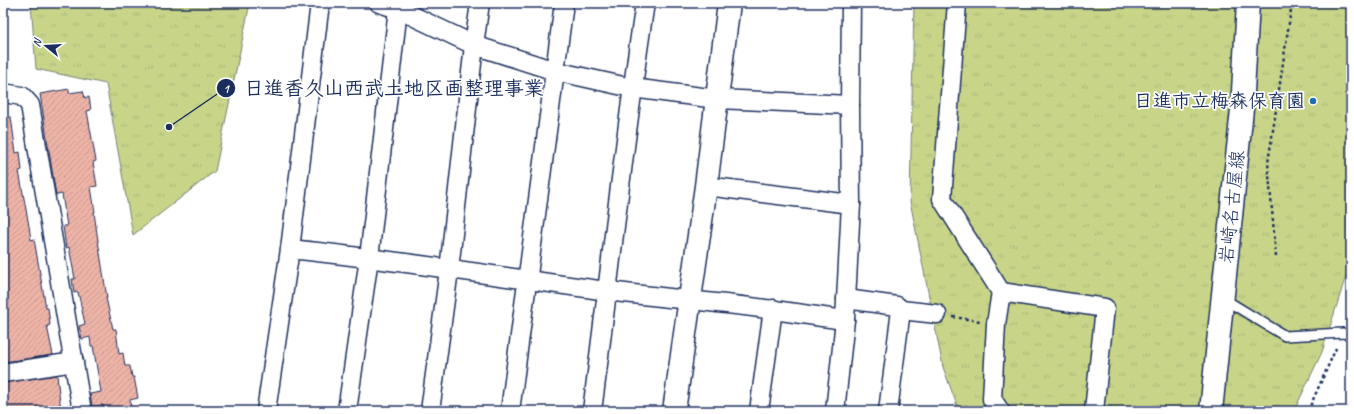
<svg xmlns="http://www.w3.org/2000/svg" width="1354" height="414" viewBox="0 0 1354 414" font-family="Caveat,'Klee One',sans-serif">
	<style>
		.grass { fill: url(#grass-tufts); stroke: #728274 }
		.building { fill: url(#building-hatch); stroke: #1b2f5e }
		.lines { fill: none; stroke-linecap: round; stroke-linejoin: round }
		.service-casing { stroke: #1b2f5e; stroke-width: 12 }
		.minor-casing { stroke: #1b2f5e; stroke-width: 21 }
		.tertiary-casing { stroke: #1b2f5e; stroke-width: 25 }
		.secondary-casing { stroke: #1b2f5e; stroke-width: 25 }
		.path { stroke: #1b2f5e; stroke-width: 2.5; stroke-dasharray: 3 3; stroke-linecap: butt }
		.service { stroke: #fff; stroke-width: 9 }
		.minor { stroke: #fff; stroke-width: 18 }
		.tertiary { stroke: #fff; stroke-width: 22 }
		.secondary { stroke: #fff; stroke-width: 22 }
		.poi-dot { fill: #1f6fb2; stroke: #fff; stroke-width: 1.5 }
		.labels { text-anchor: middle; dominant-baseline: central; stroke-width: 3.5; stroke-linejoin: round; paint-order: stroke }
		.poi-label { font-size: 19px; font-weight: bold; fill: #1b2f5e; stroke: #fff; text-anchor: end }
		.street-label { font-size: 19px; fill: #1b2f5e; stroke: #fff }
		.leader { fill: none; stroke: #1b2f5e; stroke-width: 1.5 }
		.callout-dot { fill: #1b2f5e; stroke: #fff; stroke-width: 1.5 }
		.mark-label { font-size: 12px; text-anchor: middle; font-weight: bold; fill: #fff }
		.callout-label { font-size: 20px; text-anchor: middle; font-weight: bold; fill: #1b2f5e; stroke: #fff; stroke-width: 3.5; stroke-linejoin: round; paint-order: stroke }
	</style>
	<defs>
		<pattern id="grass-tufts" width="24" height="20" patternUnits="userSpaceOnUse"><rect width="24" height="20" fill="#c8d589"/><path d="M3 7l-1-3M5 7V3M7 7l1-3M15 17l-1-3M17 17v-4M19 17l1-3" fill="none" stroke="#abb779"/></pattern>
		<pattern id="building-hatch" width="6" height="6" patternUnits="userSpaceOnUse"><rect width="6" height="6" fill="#edb3a7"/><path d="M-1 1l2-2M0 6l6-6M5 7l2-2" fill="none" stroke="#cb9a92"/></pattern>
	</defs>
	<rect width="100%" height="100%" fill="#fff"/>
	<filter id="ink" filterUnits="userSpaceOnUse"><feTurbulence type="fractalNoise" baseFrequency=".025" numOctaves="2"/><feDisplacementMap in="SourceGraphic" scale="8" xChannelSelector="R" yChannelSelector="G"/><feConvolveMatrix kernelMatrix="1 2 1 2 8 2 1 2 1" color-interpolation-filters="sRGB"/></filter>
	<g filter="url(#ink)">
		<g class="grass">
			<polygon points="31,3 250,3 215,171 133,235 106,84 36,69"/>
			<polygon points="914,3 1351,3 1351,260 1322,352 1294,411 959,411 943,367 910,201"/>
		</g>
		<g class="building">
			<polygon points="69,89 69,93 83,91 85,98 89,97 91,110 87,111 96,161 93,162 97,186 91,187 95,212 94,212 97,234 107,298 106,298 113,329 116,329 119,354 123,353 125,366 130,366 132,377 134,377 138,398 130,400 131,411 104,411 103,405 92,406 90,394 101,392 93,346 91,346 90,337 82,339 79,326 85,324 78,292 74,293 72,279 75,279 69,247 66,248 63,226 67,226 62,194 56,195 40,94"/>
			<polygon points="11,117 16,153 20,152 22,170 19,171 29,226 31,240 34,239 46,308 48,308 50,325 47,326 53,355 3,362 3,118"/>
			<polygon points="57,375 61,411 3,411 3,383"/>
		</g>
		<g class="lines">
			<g class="service-casing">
				<polyline id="service" points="1224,299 1285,336 1343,333 1351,335"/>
			</g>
			<g class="minor-casing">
				<g id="minor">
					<polyline points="379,3 398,9 474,45 555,71 632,88 717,99 850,105"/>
					<polyline points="957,3 942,199 1001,292"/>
					<polyline points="3,93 22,96 30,105 82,411"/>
					<polyline points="706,186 851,204"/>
					<path d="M290,249C397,260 502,277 608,291C663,298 718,302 773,310C797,313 821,317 845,320"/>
					<polyline points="846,299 897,306 901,310 888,411"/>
					<polyline points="901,310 937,314"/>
					<polyline points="3,373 74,362"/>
					<polyline points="266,411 290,249 320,3"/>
					<polyline points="347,411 369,258 398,9"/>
					<polyline points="430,411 449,270 474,45 480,3"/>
					<polyline points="510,411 564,3"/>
					<path d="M592,411C610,275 624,139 645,3"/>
					<polyline points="759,411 773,309"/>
					<polyline points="835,411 845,320 851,204 850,105 851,3"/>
					<polyline points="1000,411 992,399 996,324 1001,292 1105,308 1094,411"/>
				</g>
			</g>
			<g class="tertiary-casing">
				<polyline id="tertiary" points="674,411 706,186 729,3"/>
			</g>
			<g class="secondary-casing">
				<polyline id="secondary" points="1211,411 1242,109 1248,3"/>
			</g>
			<g class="path">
				<polyline points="1276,257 1268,163 1292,3"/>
				<polyline points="953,317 980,321"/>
				<polyline points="1347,321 1351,304"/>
				<polyline points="1308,411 1337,346"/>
			</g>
			<use href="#service" class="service"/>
			<use href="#minor" class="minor"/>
			<use href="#tertiary" class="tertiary"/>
			<use href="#secondary" class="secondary"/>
		</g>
	</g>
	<circle class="poi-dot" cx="1313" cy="101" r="4"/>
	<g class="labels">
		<g class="poi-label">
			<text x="1305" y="101">日進市立梅森保育園</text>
		</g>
		<g class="street-label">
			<text transform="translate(1232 207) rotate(-84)">岩崎名古屋線</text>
		</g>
	</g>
	<path class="leader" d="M169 127L226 88"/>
	<g class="callout-dot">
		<circle cx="169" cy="127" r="4"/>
		<circle cx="226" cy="88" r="10"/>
	</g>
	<g class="mark-label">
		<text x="226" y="93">1</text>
	</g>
	<g class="callout-label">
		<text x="394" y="95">日進香久山西武土地区画整理事業</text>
	</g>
	<rect width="1354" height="414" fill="none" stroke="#fff" stroke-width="16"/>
	<rect x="8" y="8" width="1338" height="398" fill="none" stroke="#1b2f5e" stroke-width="1.5" filter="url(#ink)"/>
	<g transform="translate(46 46) rotate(288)" stroke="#ffffff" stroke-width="3" paint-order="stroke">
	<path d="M0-3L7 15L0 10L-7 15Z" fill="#1b2f5e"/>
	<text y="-6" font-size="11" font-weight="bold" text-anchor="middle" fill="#1b2f5e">N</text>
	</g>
</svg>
